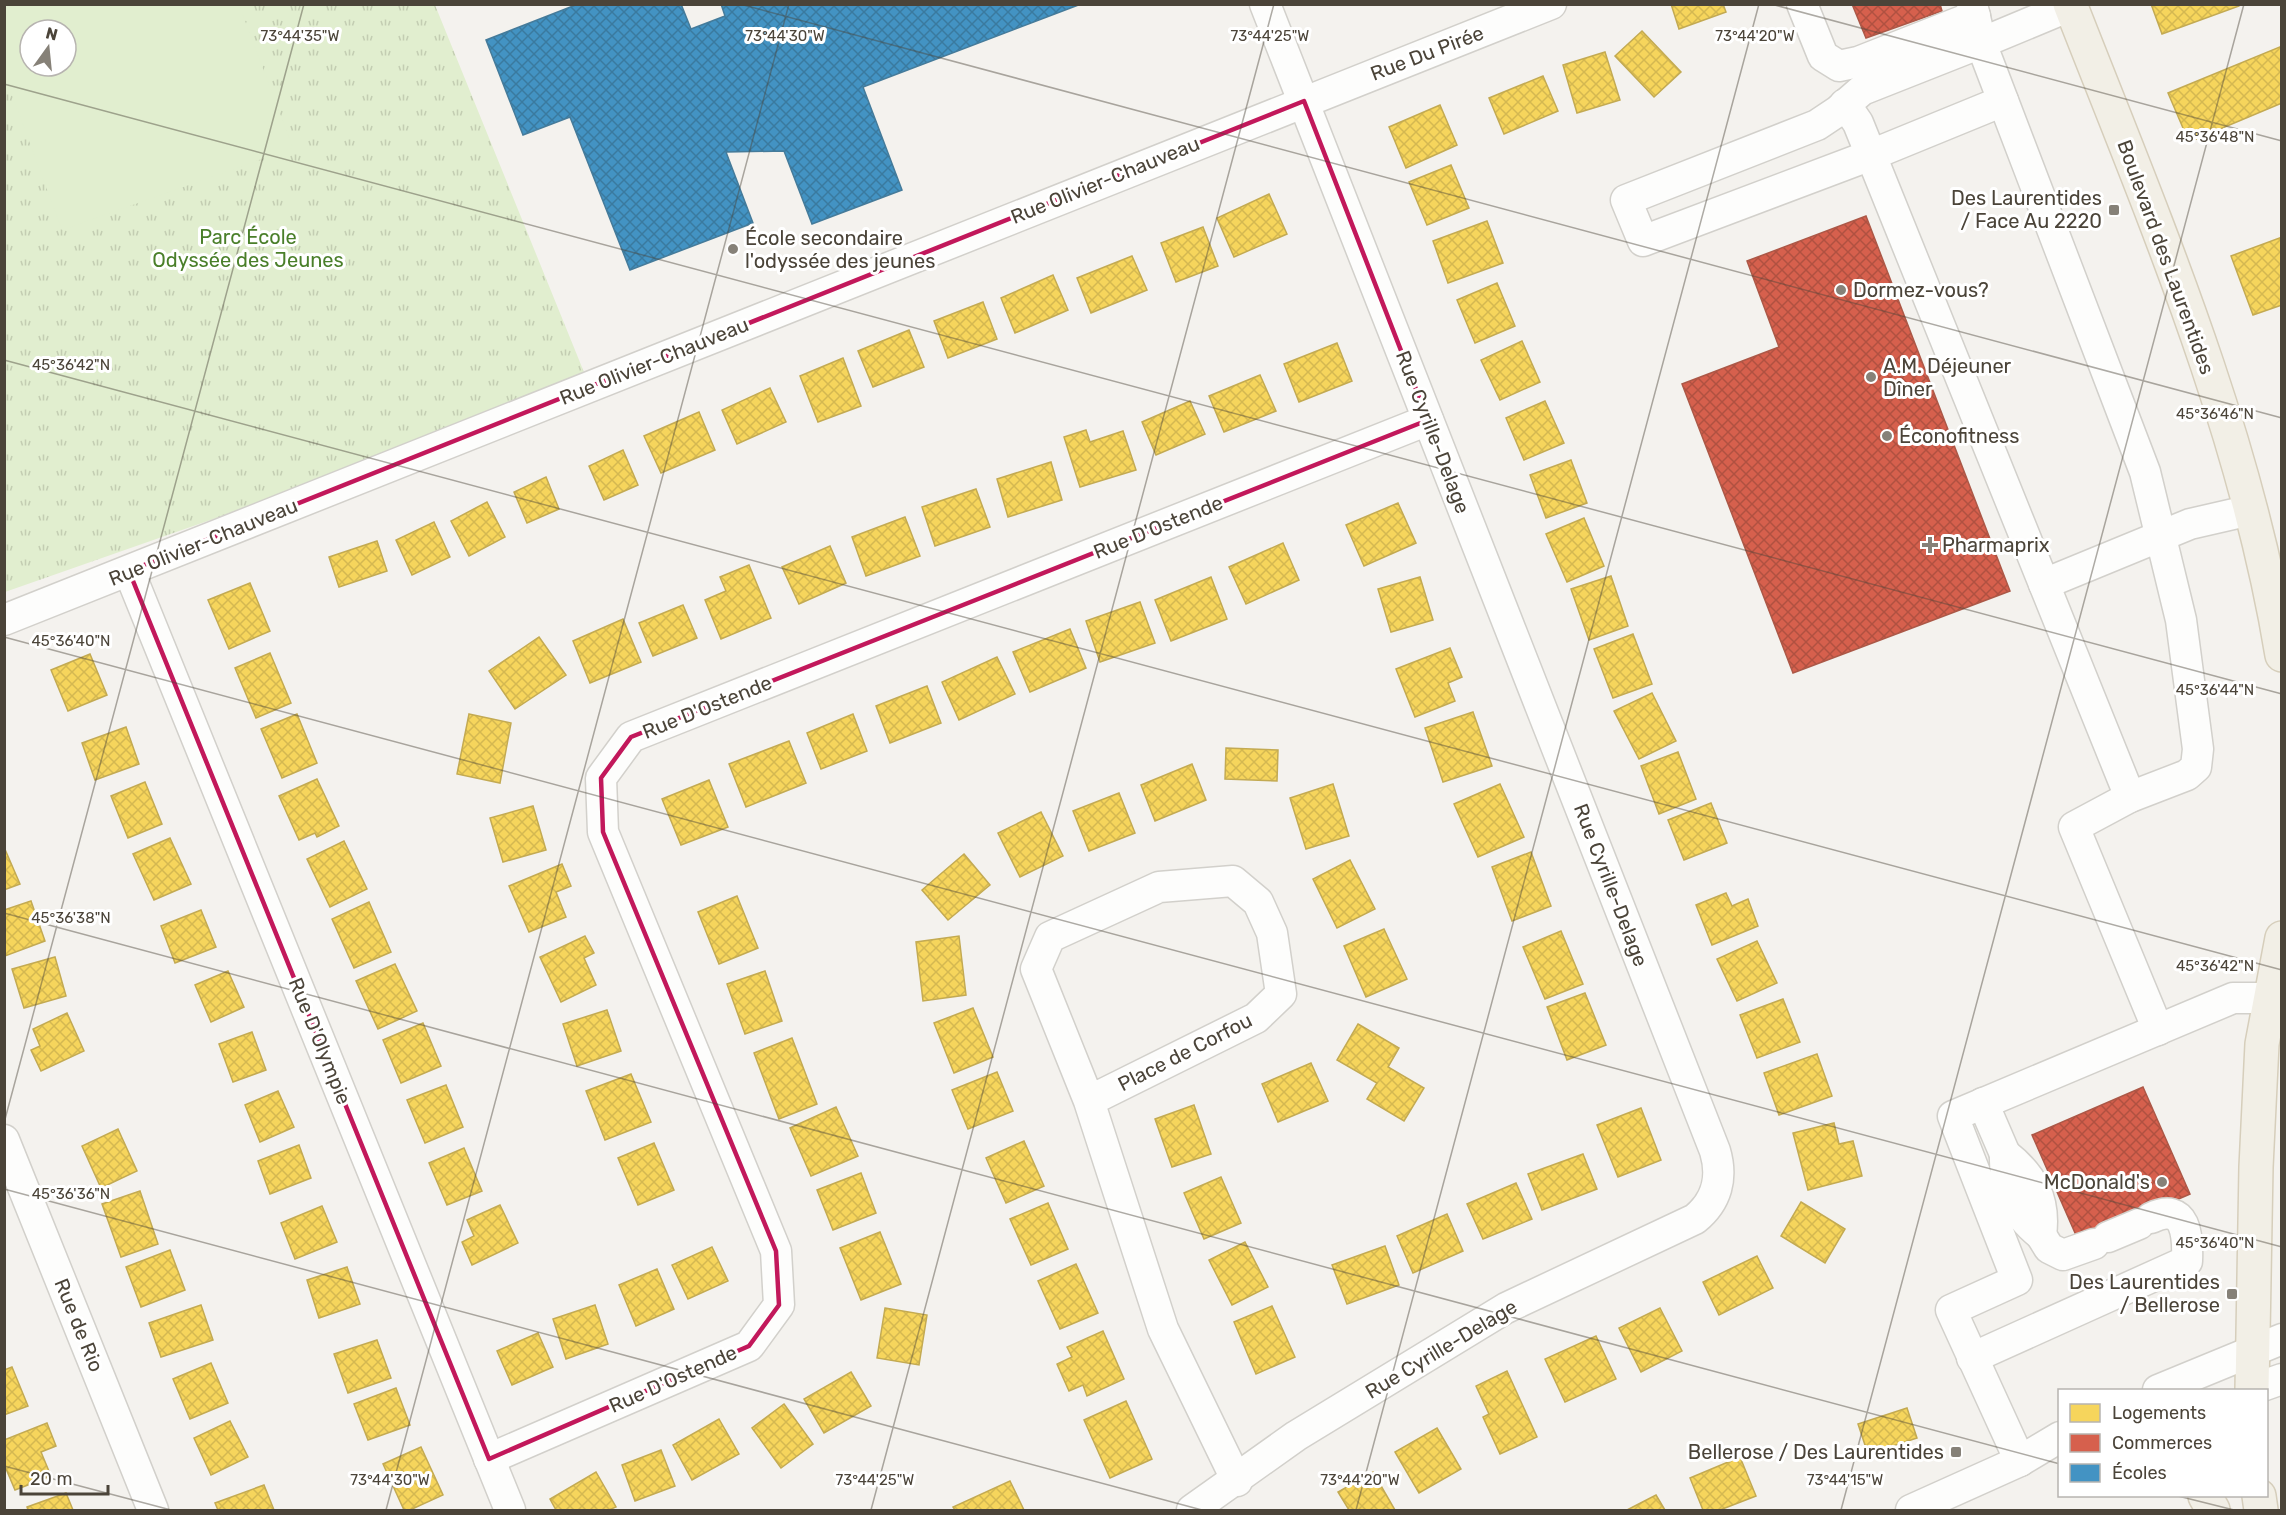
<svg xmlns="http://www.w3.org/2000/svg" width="2286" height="1515" viewBox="0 0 2286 1515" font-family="Rubik,sans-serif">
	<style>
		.park { fill: url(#park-tufts); fill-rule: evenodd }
		.garden { fill: #e1eecf; fill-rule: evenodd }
		.homes { fill: url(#homes-cross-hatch); stroke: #c3aa52; stroke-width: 1.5 }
		.shops { fill: url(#shops-cross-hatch); stroke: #ac5847; stroke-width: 1.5 }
		.schools { fill: url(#schools-cross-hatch); stroke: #457b9a; stroke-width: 1.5 }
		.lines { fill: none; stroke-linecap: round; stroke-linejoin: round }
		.minor-casing { stroke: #d2d0cb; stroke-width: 33 }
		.major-casing { stroke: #d6cebb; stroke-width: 36 }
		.minor { stroke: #fdfdfc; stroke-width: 30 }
		.major { stroke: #f2efe6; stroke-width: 33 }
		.marked { fill: none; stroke: #c2185b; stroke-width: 4.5; stroke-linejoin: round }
		.ticks { fill: none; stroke: #4b4439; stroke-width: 1.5; stroke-opacity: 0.45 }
		.poi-dot { fill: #868178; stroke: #fff; stroke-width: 2 }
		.labels { text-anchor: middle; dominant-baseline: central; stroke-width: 6; stroke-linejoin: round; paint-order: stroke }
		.street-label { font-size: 20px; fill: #4b4439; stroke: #fff }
		.poi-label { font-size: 20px; fill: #4b4439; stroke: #fff; text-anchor: start }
		.park-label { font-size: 20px; fill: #4a7f2a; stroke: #fff }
		.ticks-label { font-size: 15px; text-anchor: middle; fill: #4b4439; stroke: #fff; stroke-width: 6; stroke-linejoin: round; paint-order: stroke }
	</style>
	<defs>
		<pattern id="park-tufts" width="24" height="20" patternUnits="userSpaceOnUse" patternTransform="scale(1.5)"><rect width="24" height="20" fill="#e1eecf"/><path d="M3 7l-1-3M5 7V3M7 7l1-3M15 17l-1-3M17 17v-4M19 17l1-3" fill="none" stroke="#c3cdb2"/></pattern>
		<pattern id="homes-cross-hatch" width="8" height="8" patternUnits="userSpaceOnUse" patternTransform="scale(1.5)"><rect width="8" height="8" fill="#f6d55c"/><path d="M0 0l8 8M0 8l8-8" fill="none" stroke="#d4b851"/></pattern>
		<pattern id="shops-cross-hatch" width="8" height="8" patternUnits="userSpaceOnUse" patternTransform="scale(1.5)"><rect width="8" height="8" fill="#d6604d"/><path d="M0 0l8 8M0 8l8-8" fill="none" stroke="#b05141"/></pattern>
		<pattern id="schools-cross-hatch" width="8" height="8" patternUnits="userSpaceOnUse" patternTransform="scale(1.5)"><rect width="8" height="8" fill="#4393c3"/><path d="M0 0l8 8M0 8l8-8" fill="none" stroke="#3a7a9f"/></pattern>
	</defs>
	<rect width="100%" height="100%" fill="#f4f2ee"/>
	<path class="park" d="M4,5H435L590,387L5,592ZM30,30H66V66H30Z"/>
	<path class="garden" d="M5,4L239,5L293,148L62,230L5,76ZM30,30H66V66H30Z"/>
	<g class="homes">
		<polygon points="1671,4 1723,4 1726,12 1679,29"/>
		<polygon points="2151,4 2239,4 2239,6 2162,34"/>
		<polygon points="1642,31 1681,72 1654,97 1615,56"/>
		<polygon points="2282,46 2282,103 2189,142 2168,93"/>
		<polygon points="1605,52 1620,100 1577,113 1563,65"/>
		<polygon points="1543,76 1558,111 1504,134 1489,98"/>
		<polygon points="1440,105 1457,145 1406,168 1389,127"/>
		<polygon points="1451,165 1469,208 1427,225 1409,182"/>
		<polygon points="1269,194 1287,234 1234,257 1217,218"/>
		<polygon points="1487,221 1503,263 1448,283 1433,241"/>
		<polygon points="1203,227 1218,266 1176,282 1161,243"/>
		<polygon points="2282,237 2282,305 2253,315 2231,256"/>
		<polygon points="1132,256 1147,290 1091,313 1077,278"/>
		<polygon points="1053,275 1068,310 1015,333 1001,298"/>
		<polygon points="1497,283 1515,326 1475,343 1457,300"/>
		<polygon points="983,302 997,339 948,358 934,321"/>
		<polygon points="909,330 924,367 873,387 858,351"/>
		<polygon points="1522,341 1540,382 1500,400 1481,360"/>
		<polygon points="1337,343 1352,381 1299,402 1284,364"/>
		<polygon points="843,358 861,406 818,422 800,376"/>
		<polygon points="1260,375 1276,411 1224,432 1209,396"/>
		<polygon points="770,388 786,422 737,444 722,410"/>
		<polygon points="1190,401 1205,434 1156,455 1142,422"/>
		<polygon points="1545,401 1564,443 1524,460 1506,418"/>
		<polygon points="699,412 715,450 661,473 644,436"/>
		<polygon points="1086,430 1090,442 1123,431 1136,470 1080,487 1064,437"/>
		<polygon points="623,450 638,485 604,500 589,466"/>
		<polygon points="1571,460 1587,503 1546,518 1530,475"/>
		<polygon points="1051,462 1062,500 1008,517 997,479"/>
		<polygon points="546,477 559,509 527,523 514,492"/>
		<polygon points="976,489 990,527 935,546 922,507"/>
		<polygon points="487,502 505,537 469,556 451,521"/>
		<polygon points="1398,503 1416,543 1364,566 1346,525"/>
		<polygon points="905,517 920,556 866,576 852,537"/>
		<polygon points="1584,518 1604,566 1567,582 1546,534"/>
		<polygon points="434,522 450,557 412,575 396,540"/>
		<polygon points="377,541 387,571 339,587 329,557"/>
		<polygon points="1283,543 1299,580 1246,604 1229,567"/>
		<polygon points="830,546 846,583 799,604 782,567"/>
		<polygon points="749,565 771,618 721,639 705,600 726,591 720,577"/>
		<polygon points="1611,576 1628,626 1589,640 1571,589"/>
		<polygon points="1211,577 1227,619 1171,641 1155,600"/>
		<polygon points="1420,577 1433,620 1391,632 1378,589"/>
		<polygon points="250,583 270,631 229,649 208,600"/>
		<polygon points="1140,602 1155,643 1100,662 1086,621"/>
		<polygon points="683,605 697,638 653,656 639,623"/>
		<polygon points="623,619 641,662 590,683 573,641"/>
		<polygon points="1070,629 1086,668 1030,692 1013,652"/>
		<polygon points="1633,634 1652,684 1613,698 1594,649"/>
		<polygon points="539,637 566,675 515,709 489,671"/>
		<polygon points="1450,648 1462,677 1448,683 1455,701 1415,717 1396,669"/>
		<polygon points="270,653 291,703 256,718 235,668"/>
		<polygon points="90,654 107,695 68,711 51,670"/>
		<polygon points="997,657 1015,694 959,720 942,682"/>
		<polygon points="927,686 941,723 890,743 876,706"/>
		<polygon points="1652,693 1676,741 1639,759 1614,711"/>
		<polygon points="1473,712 1492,766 1443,782 1425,728"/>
		<polygon points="297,714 317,763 282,778 261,729"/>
		<polygon points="469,714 511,723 500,783 457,774"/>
		<polygon points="853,714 867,751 821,769 807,733"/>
		<polygon points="126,727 139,764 95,780 82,743"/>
		<polygon points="789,741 806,783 746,807 729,764"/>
		<polygon points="1226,748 1278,750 1277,781 1225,779"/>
		<polygon points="1678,752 1696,799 1659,814 1641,766"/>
		<polygon points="1192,764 1206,800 1155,821 1141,785"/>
		<polygon points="317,779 339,826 317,837 315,833 299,840 279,796"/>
		<polygon points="709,780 728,827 681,845 662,799"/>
		<polygon points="145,782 162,824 128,838 111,796"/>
		<polygon points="1333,784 1349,836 1306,849 1290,798"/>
		<polygon points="1500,784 1524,837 1478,857 1454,804"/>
		<polygon points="1119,793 1135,833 1089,851 1073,811"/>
		<polygon points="1711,803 1727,843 1684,860 1668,820"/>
		<polygon points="533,806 546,850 503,862 490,818"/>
		<polygon points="1041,812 1063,856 1020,877 998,833"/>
		<polygon points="170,838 191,884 154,900 133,854"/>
		<polygon points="344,841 367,889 330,907 307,859"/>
		<polygon points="4,847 20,884 4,890"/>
		<polygon points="1531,852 1551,906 1512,921 1492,867"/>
		<polygon points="964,854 990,885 948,920 922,890"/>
		<polygon points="1350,860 1375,909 1337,928 1313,879"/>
		<polygon points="562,864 571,886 556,892 566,917 529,932 509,886"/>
		<polygon points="1726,893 1732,906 1748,899 1758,926 1712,945 1696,905"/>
		<polygon points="737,896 758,948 719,964 698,912"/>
		<polygon points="31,901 45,941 5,956 4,910"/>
		<polygon points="369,902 391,952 354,968 332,919"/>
		<polygon points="201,910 216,947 175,963 161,926"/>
		<polygon points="1384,929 1407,979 1366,997 1344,946"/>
		<polygon points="1561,931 1583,984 1545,999 1523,947"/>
		<polygon points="585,936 594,953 584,958 596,985 561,1002 540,957"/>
		<polygon points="959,936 966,995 923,1001 916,942"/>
		<polygon points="1757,941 1777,983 1737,1001 1717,959"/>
		<polygon points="55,957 66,996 24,1008 12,969"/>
		<polygon points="395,964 417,1011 378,1029 356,981"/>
		<polygon points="228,971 244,1007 211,1022 195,985"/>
		<polygon points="765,971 782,1021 745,1034 727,984"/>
		<polygon points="1585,993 1606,1045 1567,1060 1547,1007"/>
		<polygon points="1783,999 1800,1042 1757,1058 1740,1015"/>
		<polygon points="973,1008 993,1057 954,1073 934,1023"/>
		<polygon points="607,1010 621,1051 577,1066 563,1024"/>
		<polygon points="67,1013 84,1051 41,1071 31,1050 40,1046 33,1029"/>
		<polygon points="423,1023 441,1066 401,1083 383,1040"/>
		<polygon points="1358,1024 1399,1048 1388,1067 1424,1088 1404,1121 1367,1099 1377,1083 1337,1060"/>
		<polygon points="252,1032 266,1070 233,1082 219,1044"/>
		<polygon points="792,1038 817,1104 779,1119 754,1053"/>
		<polygon points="1817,1054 1832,1096 1779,1115 1764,1073"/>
		<polygon points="1311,1063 1328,1101 1278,1122 1262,1084"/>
		<polygon points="997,1072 1013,1111 968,1129 952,1090"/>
		<polygon points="631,1074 651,1122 605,1140 586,1091"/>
		<polygon points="446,1085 463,1127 425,1143 407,1100"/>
		<polygon points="278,1091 294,1127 260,1142 245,1105"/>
		<polygon points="1194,1105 1211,1154 1172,1167 1155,1119"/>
		<polygon points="836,1107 858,1156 811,1176 790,1128"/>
		<polygon points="1641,1108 1661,1160 1618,1177 1597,1125"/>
		<polygon points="1834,1123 1839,1144 1853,1141 1862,1176 1808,1190 1793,1133"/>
		<polygon points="118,1129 137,1171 101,1188 82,1146"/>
		<polygon points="1024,1141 1044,1186 1006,1203 986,1158"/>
		<polygon points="654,1143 674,1190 638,1205 618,1158"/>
		<polygon points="299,1145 311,1178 270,1194 258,1161"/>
		<polygon points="464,1148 482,1191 447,1205 429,1163"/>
		<polygon points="1583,1154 1597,1189 1542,1210 1528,1174"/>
		<polygon points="861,1173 876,1213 833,1230 817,1190"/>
		<polygon points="1221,1177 1241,1223 1204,1239 1184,1193"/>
		<polygon points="1516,1183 1532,1219 1483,1239 1467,1204"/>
		<polygon points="140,1191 158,1244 121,1257 102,1204"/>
		<polygon points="1801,1202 1845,1229 1825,1263 1781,1236"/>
		<polygon points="1048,1203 1068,1249 1031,1265 1010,1219"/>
		<polygon points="500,1205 518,1243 472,1265 462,1242 474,1236 467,1220"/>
		<polygon points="322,1206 337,1242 295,1259 281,1223"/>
		<polygon points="1447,1214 1463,1251 1413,1273 1397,1236"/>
		<polygon points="880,1232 901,1284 861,1300 840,1248"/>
		<polygon points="1245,1242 1268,1287 1232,1305 1209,1260"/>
		<polygon points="1385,1246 1399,1285 1347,1304 1332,1265"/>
		<polygon points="712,1247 728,1281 688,1299 672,1265"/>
		<polygon points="170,1250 185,1290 141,1307 126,1267"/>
		<polygon points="1757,1256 1773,1288 1719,1315 1703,1282"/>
		<polygon points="1076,1264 1098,1313 1060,1329 1038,1281"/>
		<polygon points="347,1267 360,1304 319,1318 307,1280"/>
		<polygon points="657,1269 674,1309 636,1326 619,1285"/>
		<polygon points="201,1305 213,1340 161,1357 149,1323"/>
		<polygon points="595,1305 608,1344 566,1359 553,1319"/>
		<polygon points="1272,1306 1295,1357 1256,1374 1234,1322"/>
		<polygon points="885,1308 927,1315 919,1365 877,1358"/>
		<polygon points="1660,1308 1682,1351 1641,1372 1619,1328"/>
		<polygon points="1103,1331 1124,1379 1087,1396 1083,1385 1069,1391 1057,1364 1072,1357 1067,1347"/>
		<polygon points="538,1333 553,1367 512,1385 497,1351"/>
		<polygon points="1596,1336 1616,1379 1565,1402 1545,1359"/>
		<polygon points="377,1340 391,1378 348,1393 334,1354"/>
		<polygon points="211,1363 228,1403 190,1419 173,1379"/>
		<polygon points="12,1367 28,1406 4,1415 4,1370"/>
		<polygon points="1507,1371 1537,1437 1500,1454 1483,1417 1489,1414 1476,1386"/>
		<polygon points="851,1372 871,1406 824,1433 804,1399"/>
		<polygon points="396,1388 410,1425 368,1440 354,1404"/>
		<polygon points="1126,1401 1152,1459 1110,1478 1084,1420"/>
		<polygon points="784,1404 813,1444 781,1468 752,1428"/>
		<polygon points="1907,1408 1917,1438 1868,1454 1858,1424"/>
		<polygon points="719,1419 739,1454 692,1480 673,1445"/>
		<polygon points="230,1421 248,1457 211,1475 194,1438"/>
		<polygon points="47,1423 56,1446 41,1452 51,1476 15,1490 4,1464 4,1440"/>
		<polygon points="1437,1428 1461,1469 1419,1493 1395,1452"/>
		<polygon points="421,1447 443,1495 410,1510 404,1510 383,1464"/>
		<polygon points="661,1450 675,1486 635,1501 622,1465"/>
		<polygon points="1740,1457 1756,1496 1720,1510 1703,1510 1690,1478"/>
		<polygon points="596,1472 616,1507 609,1510 556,1510 550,1499"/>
		<polygon points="1373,1472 1395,1510 1349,1510 1338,1492"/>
		<polygon points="1010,1481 1024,1510 955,1510 953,1507"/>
		<polygon points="264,1485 274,1510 218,1510 215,1503"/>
		<polygon points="66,1493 73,1510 28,1510 27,1507"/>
		<polygon points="1656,1495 1665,1510 1627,1510"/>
	</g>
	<g class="shops">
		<polygon points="1852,4 1940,4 1942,11 1866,38"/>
		<polygon points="1866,216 2010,591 1793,673 1682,384 1779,347 1747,261"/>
		<polygon points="2143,1087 2190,1194 2079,1242 2032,1135"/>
	</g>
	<polygon class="schools" points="578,4 681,4 691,29 725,16 721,4 1081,4 863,87 902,190 812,224 784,151 726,152 753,223 630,270 570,117 523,135 486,40"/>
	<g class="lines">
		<g class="minor-casing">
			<g id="minor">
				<polyline points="1802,4 1823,56 1839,66 1858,62 1975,16"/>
				<polyline points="1972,4 1981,43 1862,90 1838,111 1817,125 1626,200 1643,241 1871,155 2003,101"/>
				<polyline points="2070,6 1981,43 2145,472 2181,620 2198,749 2196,767 2187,775 2130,797 2074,827 2158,1030"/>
				<polyline points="1845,104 1858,123 2130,797"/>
				<polyline points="129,571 510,1510"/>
				<polyline points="2044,584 2190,524 2251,510"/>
				<polyline points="4,620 1551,4"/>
				<polyline points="1089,1101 1256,1018 1281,994 1272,933 1258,902 1233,881 1159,887 1050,937 1036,969 1089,1101 1163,1329 1237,1481"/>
				<polyline points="1983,1103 2005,1154"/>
				<polyline points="4,1140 153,1510"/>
				<path d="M2005,1154C2032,1175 2046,1199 2041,1235C2013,1213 2004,1189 2005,1154Z"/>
				<polyline points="2041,1235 2049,1248 2063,1255 2094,1244"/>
				<polyline points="2108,1237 2139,1224"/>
				<path d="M1972,1358L2187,1261C2188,1237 2187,1201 2151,1218"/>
				<polyline points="2158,1390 2282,1339"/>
				<polyline points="2251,1390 2282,1379"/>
				<polyline points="489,1459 749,1346 779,1305 776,1251 603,832 601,778 631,737 1428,420"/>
				<polyline points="2020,1461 1951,1310 2017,1280 1953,1116 2233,998 2282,998"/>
				<path d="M1192,1510L1296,1436L1506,1308L1695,1219C1717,1201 1723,1178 1715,1151L1265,4"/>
				<polyline points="1911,1510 2020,1461 2060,1437"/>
			</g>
		</g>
		<g class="major-casing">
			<g id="major">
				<path d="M2070,4C2153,216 2245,429 2282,655"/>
				<polyline points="2252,1390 2256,1167 2262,1044 2282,938"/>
				<polyline points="2205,1496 2213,1510"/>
				<polyline points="2259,1496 2261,1510"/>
			</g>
		</g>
		<use href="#minor" class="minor"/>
		<use href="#major" class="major"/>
	</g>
	<path class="marked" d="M1304,101L1428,420L631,737L601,778L603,832L776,1251L779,1305L749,1346L489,1459L129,571Z"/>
	<path class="ticks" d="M740,4L2282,418M1771,4L2282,141M4,84L2282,694M4,360L2282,970M4,637L2282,1247M4,913L2060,1464M4,1123L304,4M4,1189L1202,1510M4,1466L171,1510M2178,1496L2234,1510M386,1510L789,4M871,1510L1274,4M1356,1510L1759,4M1841,1510L2244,4"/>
	<g class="poi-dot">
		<rect x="2108" y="204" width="12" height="12" rx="3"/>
		<circle cx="733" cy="249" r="6"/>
		<circle cx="1841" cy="290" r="6"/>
		<circle cx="1871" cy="377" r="6"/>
		<circle cx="1887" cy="436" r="6"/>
		<path d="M1927 536h6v6h6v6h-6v6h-6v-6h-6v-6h6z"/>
		<circle cx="2162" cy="1182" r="6"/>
		<rect x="2226" y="1288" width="12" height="12" rx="3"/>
		<rect x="1950" y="1446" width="12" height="12" rx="3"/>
	</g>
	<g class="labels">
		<g class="street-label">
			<text transform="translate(1427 53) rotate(-21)">Rue Du Pirée</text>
			<text transform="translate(1105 180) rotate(-22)">Rue Olivier-Chauveau</text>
			<text transform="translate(2166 257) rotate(70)">Boulevard des Laurentides</text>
			<text transform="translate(654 361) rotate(-22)">Rue Olivier-Chauveau</text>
			<text transform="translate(1433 432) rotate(69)">Rue Cyrille-Delage</text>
			<text transform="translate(1158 527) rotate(-22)">Rue D'Ostende</text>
			<text transform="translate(203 542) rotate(-22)">Rue Olivier-Chauveau</text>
			<text transform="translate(707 707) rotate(-22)">Rue D'Ostende</text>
			<text transform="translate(1611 885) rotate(69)">Rue Cyrille-Delage</text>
			<text transform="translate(320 1041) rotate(68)">Rue D'Olympie</text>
			<text transform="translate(1185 1052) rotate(-27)">Place de Corfou</text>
			<text transform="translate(79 1325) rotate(68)">Rue de Rio</text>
			<text transform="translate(1441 1349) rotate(-31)">Rue Cyrille-Delage</text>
			<text transform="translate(673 1379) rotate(-24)">Rue D'Ostende</text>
		</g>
		<g class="poi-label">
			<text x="2102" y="198" text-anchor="end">Des Laurentides<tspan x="2102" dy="23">/ Face Au 2220</tspan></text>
			<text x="745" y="238">École secondaire<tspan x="745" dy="23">l'odyssée des jeunes</tspan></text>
			<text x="1853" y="290">Dormez-vous?</text>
			<text x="1883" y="366">A.M. Déjeuner<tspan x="1883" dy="23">Dîner</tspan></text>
			<text x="1899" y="436">Éconofitness</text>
			<text x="1942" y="545">Pharmaprix</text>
			<text x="2150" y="1182" text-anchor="end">McDonald's</text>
			<text x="2220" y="1282" text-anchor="end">Des Laurentides<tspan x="2220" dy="23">/ Bellerose</tspan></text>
			<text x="1944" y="1452" text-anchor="end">Bellerose / Des Laurentides</text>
		</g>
		<g class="park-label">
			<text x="248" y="237">Parc École<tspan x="248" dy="23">Odyssée des Jeunes</tspan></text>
		</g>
	</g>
	<g class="ticks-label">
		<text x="300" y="41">73°44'35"W</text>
		<text x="785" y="41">73°44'30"W</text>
		<text x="1270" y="41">73°44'25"W</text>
		<text x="1755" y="41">73°44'20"W</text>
		<text x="2215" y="142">45°36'48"N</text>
		<text x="71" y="370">45°36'42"N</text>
		<text x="2215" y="419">45°36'46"N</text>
		<text x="71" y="646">45°36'40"N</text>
		<text x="2215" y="695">45°36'44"N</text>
		<text x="71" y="923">45°36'38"N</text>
		<text x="2215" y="971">45°36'42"N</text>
		<text x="71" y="1199">45°36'36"N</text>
		<text x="2215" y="1248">45°36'40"N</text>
		<text x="390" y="1485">73°44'30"W</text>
		<text x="875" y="1485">73°44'25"W</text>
		<text x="1360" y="1485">73°44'20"W</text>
		<text x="1845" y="1485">73°44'15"W</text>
	</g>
	<rect width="2286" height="1515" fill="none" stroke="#4b4439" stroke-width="12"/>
	<rect x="2058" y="1389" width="210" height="108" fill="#ffffff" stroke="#b7b4b0" stroke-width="1.5"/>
	<rect x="2070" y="1404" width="30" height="18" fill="#f6d55c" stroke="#b7b4b0" stroke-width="1.5"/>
	<text x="2112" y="1419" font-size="18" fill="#4b4439">Logements</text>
	<rect x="2070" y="1434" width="30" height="18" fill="#d6604d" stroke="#b7b4b0" stroke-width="1.5"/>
	<text x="2112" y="1449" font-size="18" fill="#4b4439">Commerces</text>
	<rect x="2070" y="1464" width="30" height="18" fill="#4393c3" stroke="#b7b4b0" stroke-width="1.5"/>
	<text x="2112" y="1479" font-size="18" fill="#4b4439">Écoles</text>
	<g transform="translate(48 48) rotate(15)"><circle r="28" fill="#ffffff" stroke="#b7b4b0" stroke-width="1.5"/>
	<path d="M0-4.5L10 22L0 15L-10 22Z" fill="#868178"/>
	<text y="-9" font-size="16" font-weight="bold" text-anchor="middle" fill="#4b4439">N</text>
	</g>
	<path d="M21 1485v9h87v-9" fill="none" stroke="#4b4439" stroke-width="3"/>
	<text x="30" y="1485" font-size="18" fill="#4b4439" stroke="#ffffff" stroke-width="4.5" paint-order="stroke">20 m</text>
</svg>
